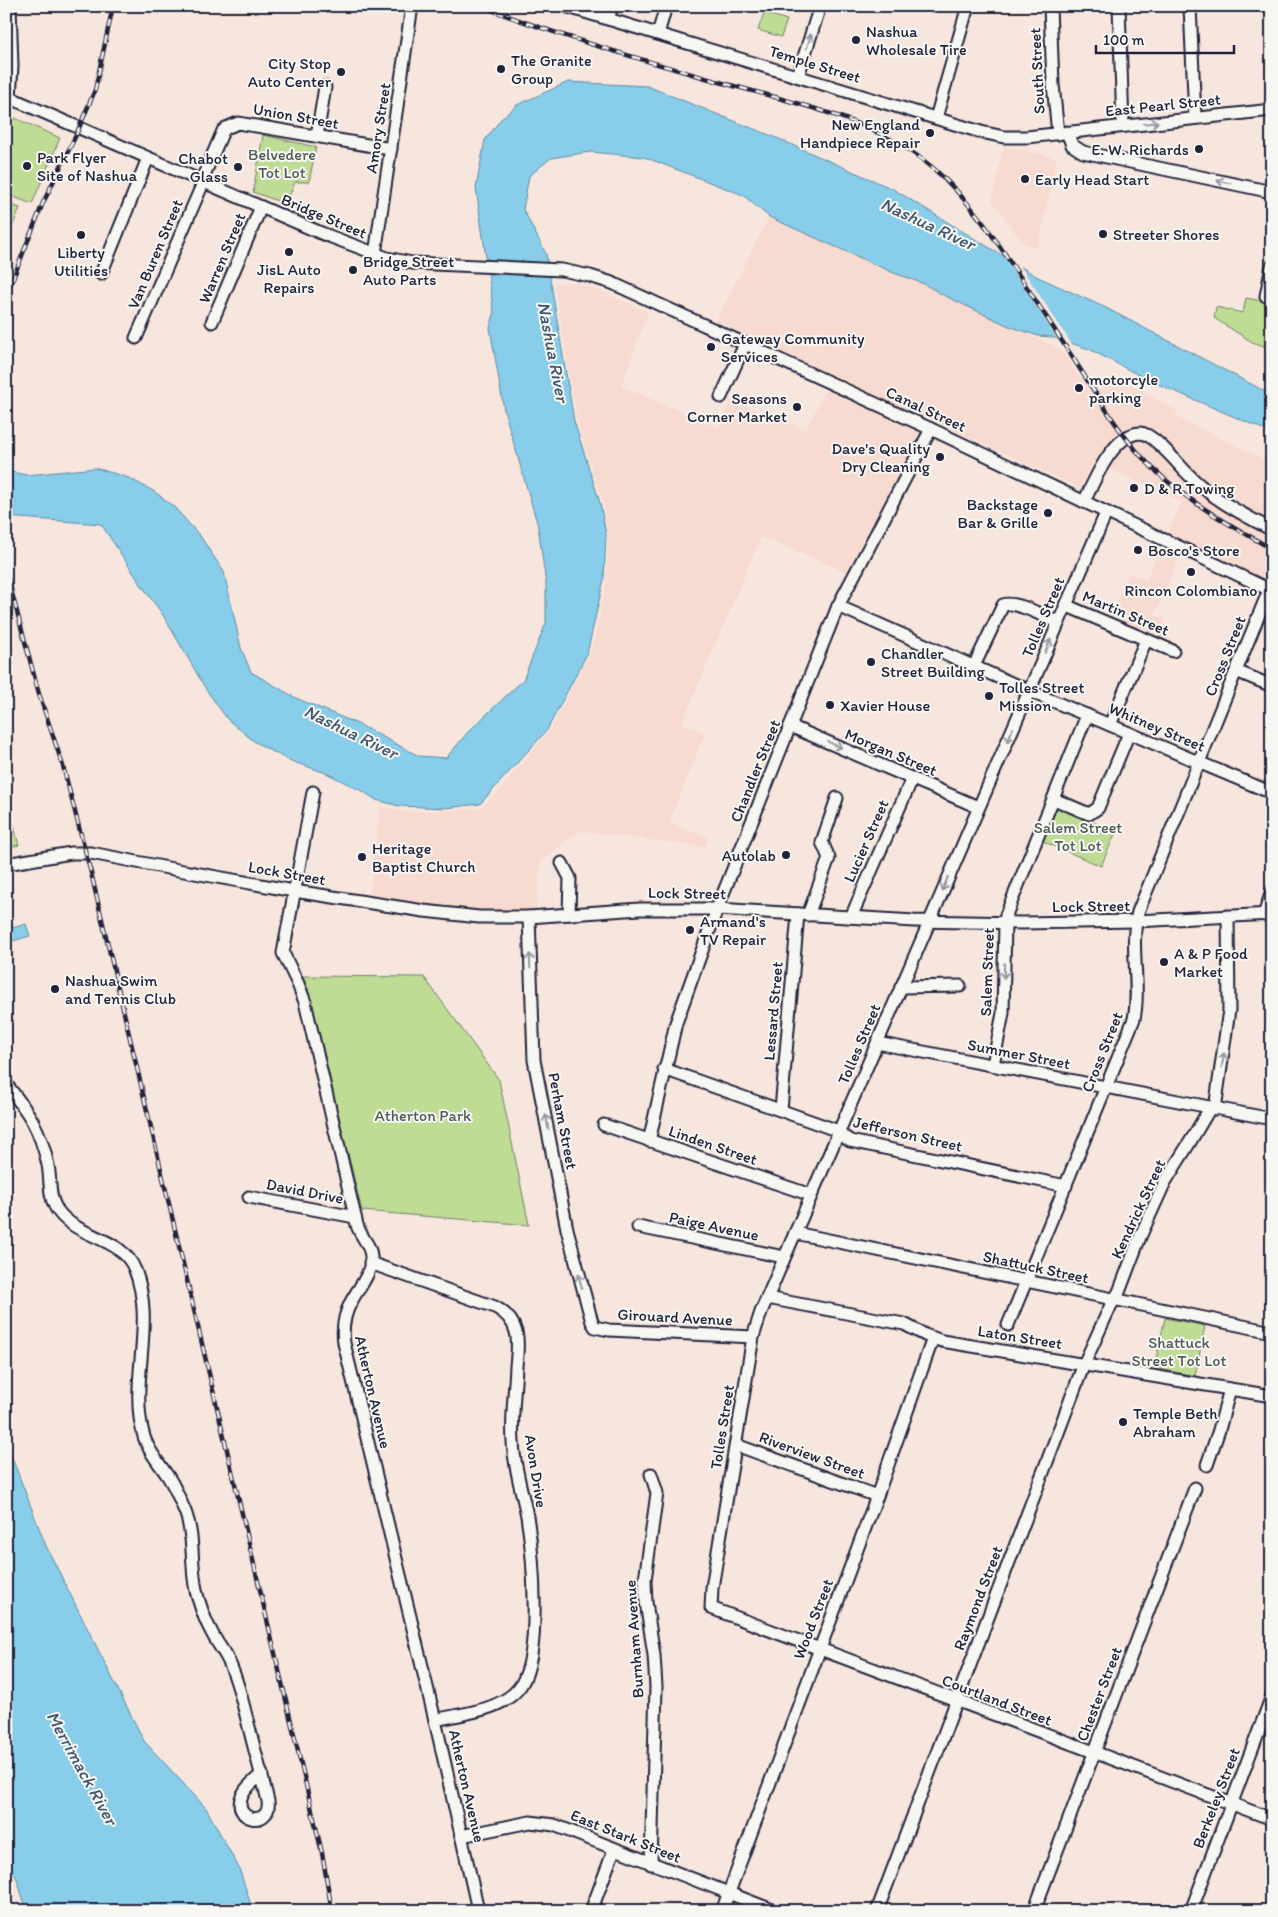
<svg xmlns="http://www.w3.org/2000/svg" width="1278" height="1917" viewBox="0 0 1278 1917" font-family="Itim,sans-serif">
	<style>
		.built { fill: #f7dad0 }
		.green { fill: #bedc94; stroke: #707f68 }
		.water { fill: #88cde9; stroke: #5f89a3 }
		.pier { fill: #f7e6de }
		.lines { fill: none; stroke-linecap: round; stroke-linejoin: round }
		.minor-casing { stroke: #22223b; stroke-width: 15 }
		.minor { stroke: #f6f6f2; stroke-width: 11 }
		.rail-casing { stroke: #22223b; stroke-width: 4.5 }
		.rail { stroke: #f6f6f2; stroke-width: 2.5; stroke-dasharray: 8; stroke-linecap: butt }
		.oneway { stroke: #9797a0 }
		.poi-dot { fill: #22223b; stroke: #f6f6f2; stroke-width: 2 }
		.labels { text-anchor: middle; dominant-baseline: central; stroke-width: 4; stroke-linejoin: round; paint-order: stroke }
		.poi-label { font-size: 16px; fill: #22223b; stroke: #f6f6f2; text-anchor: start }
		.street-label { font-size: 16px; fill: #22223b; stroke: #f6f6f2 }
		.park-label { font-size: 16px; fill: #515a56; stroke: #f6f6f2 }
		.water-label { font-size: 18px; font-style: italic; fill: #41556f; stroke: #f6f6f2 }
	</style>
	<rect width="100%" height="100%" fill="#f7e6de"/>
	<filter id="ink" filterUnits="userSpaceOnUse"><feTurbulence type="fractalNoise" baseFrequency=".02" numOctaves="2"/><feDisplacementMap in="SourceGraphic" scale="10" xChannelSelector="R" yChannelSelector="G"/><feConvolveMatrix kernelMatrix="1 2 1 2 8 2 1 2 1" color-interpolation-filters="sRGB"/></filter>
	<g filter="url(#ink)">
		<g class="built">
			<polygon points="1004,146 1057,158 1038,248 1022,242 992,200"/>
			<polygon points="769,217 924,284 945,296 1060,349 1092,395 1120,377 1178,412 1176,417 1272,463 1272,580 1270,584 1185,545 1154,615 1166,620 1162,630 1169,634 1165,642 1112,620 1119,603 1117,602 1129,573 1146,580 1182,502 1094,462 1080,488 928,418 846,572 761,537 682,723 705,733 669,823 709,838 705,847 580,831 541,861 536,910 484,911 369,899 380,806 404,812 479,809 496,795 550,730 589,655 596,631 607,580 608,533 603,503 577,421 554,283 575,283 603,292 648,312 621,386 719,428 731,400 806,430 832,376 716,321"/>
		</g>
		<g class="green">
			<polygon points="764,13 787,20 781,37 758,30"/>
			<polygon points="6,114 60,138 32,204 6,194"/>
			<polygon points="263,135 316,147 309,182 295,182 286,204 253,192"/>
			<polygon points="6,203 20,208 6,242"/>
			<polygon points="1246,298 1272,303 1272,349 1252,342 1214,318 1216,307 1243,313"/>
			<polygon points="6,797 19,845 6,848"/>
			<polygon points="1055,806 1116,832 1101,866 1040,840"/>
			<polygon points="303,976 424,977 499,1080 529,1225 362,1211 308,989"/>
			<polygon points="1165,1318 1205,1326 1195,1376 1154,1368"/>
		</g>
		<g class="water">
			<polygon points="568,82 647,86 779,139 893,189 1036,276 1106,308 1272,395 1272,433 1146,379 1089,349 1051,337 1038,336 1009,326 945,296 924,284 894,273 769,217 743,195 644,157 590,152 551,158 529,176 523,209 546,254 574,421 600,503 606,534 604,579 587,654 547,730 480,804 445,808 399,806 376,800 364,792 326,773 288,760 255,742 228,720 207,691 163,615 142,586 101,524 6,517 6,471 27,475 96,468 129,478 155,492 175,508 200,536 224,572 241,648 251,672 296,698 360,725 419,756 446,758 468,732 523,680 546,623 546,584 538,526 504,410 490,328 494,314 476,188 485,140 501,119 517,105"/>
			<polygon points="6,910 13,928 26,924 30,936 6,943"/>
			<polygon points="6,1442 46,1546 144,1741 206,1808 239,1868 253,1911 27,1911 17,1879 6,1860"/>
		</g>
		<polygon class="pier" points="1000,251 1017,261 1073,346 1059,342"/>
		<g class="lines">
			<g class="minor-casing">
				<g id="minor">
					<polyline points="10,6 12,66 10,98"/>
					<polyline points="565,6 981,132 1004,137 1027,137 1272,110"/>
					<polyline points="1050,6 1053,84 1058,134"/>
					<polyline points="1119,6 1123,126"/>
					<polyline points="1190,6 1195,118"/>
					<polyline points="608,19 612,6"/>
					<polyline points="658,34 666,6"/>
					<polyline points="798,76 820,6"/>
					<polyline points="6,96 321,233 387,258 412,263 562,270 590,276 612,283 931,429 1272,591"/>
					<polyline points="936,118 968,6"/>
					<polyline points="1067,132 1072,145 1083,152 1272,192"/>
					<polyline points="317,136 325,87"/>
					<polyline points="201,182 223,131 226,128 238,123 391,149"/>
					<polyline points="375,254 412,6"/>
					<polyline points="1272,266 1266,296 1272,297"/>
					<polyline points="101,274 148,158"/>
					<polyline points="212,322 261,207"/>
					<polyline points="136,338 203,183"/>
					<polyline points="721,397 745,344"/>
					<path d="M1084,502C1094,481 1113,434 1140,433C1153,433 1177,463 1186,472C1209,497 1242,514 1272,530"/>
					<polyline points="1106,513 761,1312 753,1337 712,1588 711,1608 1272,1819"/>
					<polyline points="1065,605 1173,651"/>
					<polyline points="838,606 1029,691 1272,793"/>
					<path d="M974,666L1003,605C1016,600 1045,617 1057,622"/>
					<polyline points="1236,671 1272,686"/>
					<polyline points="1110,725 1146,640"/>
					<polyline points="790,726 978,807"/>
					<path d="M313,792L283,953L298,984L305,1002L357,1225C360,1236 371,1245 371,1257C372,1274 358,1288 351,1302C344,1315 342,1329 344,1343L435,1720L478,1910"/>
					<polyline points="1054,799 1089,814 1098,808 1129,733"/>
					<polyline points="562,863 570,878 569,914"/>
					<polyline points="6,864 71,853 91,853 178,870 294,891 424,911 479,917 529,917 640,909 717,909 914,921 1022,923 1136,921 1272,914"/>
					<polyline points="808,915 829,858 822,842 837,798"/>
					<polyline points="1264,915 1272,891"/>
					<polyline points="529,917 534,1060 567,1229 592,1322 595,1327 609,1330 753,1337"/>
					<polyline points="851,917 912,779"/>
					<polyline points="901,987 960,986"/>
					<polyline points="877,1043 1272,1119"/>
					<polyline points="993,1065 1003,1013 1005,923 1006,915 1087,715"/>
					<polyline points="664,1069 833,1129 850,1141 1066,1186"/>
					<path d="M6,1084C29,1113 40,1128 48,1165C51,1180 48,1198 58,1211C78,1239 122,1236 135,1270C156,1323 129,1382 143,1433C147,1450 160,1464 169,1478C176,1489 181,1502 186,1514C196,1542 189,1573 199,1601C202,1611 206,1622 211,1631C216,1642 224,1651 229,1662C239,1683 243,1705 249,1727C255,1752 262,1776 268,1801C272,1829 229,1821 243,1794C247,1786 255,1780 262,1774"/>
					<polyline points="1215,1109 1229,1010 1228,916"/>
					<polyline points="781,1110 798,914"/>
					<polyline points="604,1125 811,1195"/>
					<polyline points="649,1141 676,1023 717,909 838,606 931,429"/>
					<polyline points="249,1197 355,1217"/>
					<polyline points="638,1227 784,1257"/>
					<polyline points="795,1233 1272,1332"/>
					<path d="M370,1263L495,1307C506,1313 513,1320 516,1332C519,1343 517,1355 516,1366C515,1391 511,1417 513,1442C514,1467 522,1491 527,1516C533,1554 542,1653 521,1685C504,1711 463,1713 435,1720"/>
					<polyline points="767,1298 904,1324 925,1335 942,1341 1272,1396"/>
					<path d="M1008,1325L1134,1019C1141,984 1129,947 1138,912L1269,590"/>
					<polyline points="736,1445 877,1496"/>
					<polyline points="1207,1465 1219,1430 1230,1389"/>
					<polyline points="651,1474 657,1493 645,1580 646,1602 654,1655 656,1687 651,1864"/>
					<polyline points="461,1836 530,1822 554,1825 775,1911"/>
					<polyline points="591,1911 614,1850"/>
					<polyline points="722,1911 877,1496 933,1338"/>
					<polyline points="877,1911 1084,1364 1111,1305 1119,1292 1140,1237 1165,1182 1190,1142 1210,1108"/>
					<polyline points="1034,1911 1195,1488"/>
					<polyline points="1191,1911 1272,1696"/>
				</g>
			</g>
			<use href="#minor" class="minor"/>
			<g class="rail-casing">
				<g id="rail">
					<path d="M481,6C558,36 637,58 716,81C789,102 873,117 933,168C971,201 999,244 1026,286C1047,318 1068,350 1089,383C1105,408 1121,434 1141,456C1178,497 1225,522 1272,549"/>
					<polyline points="6,296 43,203 76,135 95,90 113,6"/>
					<polyline points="6,571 39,694 63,766 92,877 322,1853 332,1911"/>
				</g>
			</g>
			<use href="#rail" class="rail"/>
		</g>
		<defs><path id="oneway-shaft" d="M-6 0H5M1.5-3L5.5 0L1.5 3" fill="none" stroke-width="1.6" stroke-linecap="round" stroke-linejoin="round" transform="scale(1.25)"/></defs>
		<g class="oneway">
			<use href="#oneway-shaft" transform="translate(809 41) rotate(-73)"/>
			<use href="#oneway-shaft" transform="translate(1151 123) rotate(-6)"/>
			<use href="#oneway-shaft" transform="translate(1224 182) rotate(-168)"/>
			<use href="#oneway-shaft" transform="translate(1048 646) rotate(-68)"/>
			<use href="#oneway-shaft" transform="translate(1010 735) rotate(114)"/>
			<use href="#oneway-shaft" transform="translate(835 745) rotate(24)"/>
			<use href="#oneway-shaft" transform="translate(945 884) rotate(113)"/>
			<use href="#oneway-shaft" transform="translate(530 961) rotate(-92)"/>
			<use href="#oneway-shaft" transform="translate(1004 971) rotate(91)"/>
			<use href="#oneway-shaft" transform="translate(1223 1060) rotate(-81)"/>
			<use href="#oneway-shaft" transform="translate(547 1122) rotate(-101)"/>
			<use href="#oneway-shaft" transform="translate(580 1281) rotate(-105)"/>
		</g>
	</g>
	<g class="poi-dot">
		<circle cx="856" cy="40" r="5"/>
		<circle cx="501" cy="69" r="5"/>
		<circle cx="341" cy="72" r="5"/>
		<circle cx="930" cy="133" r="5"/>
		<circle cx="1199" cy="149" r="5"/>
		<circle cx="27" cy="166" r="5"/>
		<circle cx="238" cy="167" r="5"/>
		<circle cx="1025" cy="179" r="5"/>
		<circle cx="1103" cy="234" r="5"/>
		<circle cx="81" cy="235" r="5"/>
		<circle cx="289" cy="252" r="5"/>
		<circle cx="353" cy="270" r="5"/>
		<circle cx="711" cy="347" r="5"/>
		<circle cx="1079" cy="388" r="5"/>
		<circle cx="797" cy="407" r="5"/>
		<circle cx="940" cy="457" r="5"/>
		<circle cx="1134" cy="488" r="5"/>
		<circle cx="1048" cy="513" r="5"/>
		<circle cx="1138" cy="550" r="5"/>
		<circle cx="1191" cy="572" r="5"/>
		<circle cx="871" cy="662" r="5"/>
		<circle cx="989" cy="696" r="5"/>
		<circle cx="830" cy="705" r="5"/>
		<circle cx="786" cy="855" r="5"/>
		<circle cx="362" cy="857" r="5"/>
		<circle cx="690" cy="930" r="5"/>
		<circle cx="1164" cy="962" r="5"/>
		<circle cx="55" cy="989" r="5"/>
		<circle cx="1123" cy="1422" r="5"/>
	</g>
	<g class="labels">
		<g class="poi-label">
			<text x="866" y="31">Nashua<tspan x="866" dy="18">Wholesale Tire</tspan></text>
			<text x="511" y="60">The Granite<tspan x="511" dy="18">Group</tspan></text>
			<text x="331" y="63" text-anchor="end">City Stop<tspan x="331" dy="18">Auto Center</tspan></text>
			<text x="920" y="124" text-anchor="end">New England<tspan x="920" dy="18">Handpiece Repair</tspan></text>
			<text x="1189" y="149" text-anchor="end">E. W. Richards</text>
			<text x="37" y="157">Park Flyer<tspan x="37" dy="18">Site of Nashua</tspan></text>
			<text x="228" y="158" text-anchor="end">Chabot<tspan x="228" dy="18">Glass</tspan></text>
			<text x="1035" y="179">Early Head Start</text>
			<text x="1113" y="234">Streeter Shores</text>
			<text x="81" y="252" text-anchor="middle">Liberty<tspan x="81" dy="18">Utilities</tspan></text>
			<text x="363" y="261">Bridge Street<tspan x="363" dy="18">Auto Parts</tspan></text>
			<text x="289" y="269" text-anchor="middle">JisL Auto<tspan x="289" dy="18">Repairs</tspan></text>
			<text x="721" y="338">Gateway Community<tspan x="721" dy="18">Services</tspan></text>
			<text x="1089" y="379">motorcyle<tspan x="1089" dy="18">parking</tspan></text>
			<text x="787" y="398" text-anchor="end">Seasons<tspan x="787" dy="18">Corner Market</tspan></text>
			<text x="930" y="448" text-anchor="end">Dave's Quality<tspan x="930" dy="18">Dry Cleaning</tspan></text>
			<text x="1144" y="488">D &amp; R Towing</text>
			<text x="1038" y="504" text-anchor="end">Backstage<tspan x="1038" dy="18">Bar &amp; Grille</tspan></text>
			<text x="1148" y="550">Bosco's Store</text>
			<text x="1191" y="590" text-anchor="middle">Rincon Colombiano</text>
			<text x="881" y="653">Chandler<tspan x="881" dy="18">Street Building</tspan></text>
			<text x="999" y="687">Tolles Street<tspan x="999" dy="18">Mission</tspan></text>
			<text x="840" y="705">Xavier House</text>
			<text x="372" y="848">Heritage<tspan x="372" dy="18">Baptist Church</tspan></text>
			<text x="776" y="855" text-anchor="end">Autolab</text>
			<text x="700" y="921">Armand's<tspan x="700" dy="18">TV Repair</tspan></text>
			<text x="1174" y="953">A &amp; P Food<tspan x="1174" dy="18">Market</tspan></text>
			<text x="65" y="980">Nashua Swim<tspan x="65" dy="18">and Tennis Club</tspan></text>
			<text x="1133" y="1413">Temple Beth<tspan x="1133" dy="18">Abraham</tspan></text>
		</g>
		<g class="street-label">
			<text transform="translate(815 64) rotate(17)">Temple Street</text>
			<text transform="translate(1037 71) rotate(-93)">South Street</text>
			<text transform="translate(1163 105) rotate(-6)">East Pearl Street</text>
			<text transform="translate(296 116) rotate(10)">Union Street</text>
			<text transform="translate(378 128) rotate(-81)">Amory Street</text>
			<text transform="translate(324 216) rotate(23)">Bridge Street</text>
			<text transform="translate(155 254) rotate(-67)">Van Buren Street</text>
			<text transform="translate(222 258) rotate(-67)">Warren Street</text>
			<text transform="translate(926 409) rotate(25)">Canal Street</text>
			<text transform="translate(1126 613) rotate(23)">Martin Street</text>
			<text transform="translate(1043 617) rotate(-67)">Tolles Street</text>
			<text transform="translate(1225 656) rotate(-68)">Cross Street</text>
			<text transform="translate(1157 727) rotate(23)">Whitney Street</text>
			<text transform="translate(891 752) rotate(23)">Morgan Street</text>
			<text transform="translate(755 771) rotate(-68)">Chandler Street</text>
			<text transform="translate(866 841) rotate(-66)">Lucier Street</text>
			<text transform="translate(287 873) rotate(10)">Lock Street</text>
			<text transform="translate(687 893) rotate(1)">Lock Street</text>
			<text transform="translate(1091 906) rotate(-1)">Lock Street</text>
			<text transform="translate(987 972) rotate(-88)">Salem Street</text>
			<text transform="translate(773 1011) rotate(-85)">Lessard Street</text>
			<text transform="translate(859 1044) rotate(-67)">Tolles Street</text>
			<text transform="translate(1102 1052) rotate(-68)">Cross Street</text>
			<text transform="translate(1019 1054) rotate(11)">Summer Street</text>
			<text transform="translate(563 1121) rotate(79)">Perham Street</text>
			<text transform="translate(908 1134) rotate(13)">Jefferson Street</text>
			<text transform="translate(713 1145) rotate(19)">Linden Street</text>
			<text transform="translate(305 1191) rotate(11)">David Drive</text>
			<text transform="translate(1138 1209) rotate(-65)">Kendrick Street</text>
			<text transform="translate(714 1226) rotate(12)">Paige Avenue</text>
			<text transform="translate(1036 1267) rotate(12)">Shattuck Street</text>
			<text transform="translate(675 1317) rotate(3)">Girouard Avenue</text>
			<text transform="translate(1020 1337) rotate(9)">Laton Street</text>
			<text transform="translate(373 1392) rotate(77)">Atherton Avenue</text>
			<text transform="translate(722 1427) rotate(-81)">Tolles Street</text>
			<text transform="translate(812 1455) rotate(20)">Riverview Street</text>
			<text transform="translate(536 1471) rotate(81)">Avon Drive</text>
			<text transform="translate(978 1598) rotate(-69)">Raymond Street</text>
			<text transform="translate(813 1619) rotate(-69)">Wood Street</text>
			<text transform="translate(634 1639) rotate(-94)">Burnham Avenue</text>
			<text transform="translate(1099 1694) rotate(-69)">Chester Street</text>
			<text transform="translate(997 1700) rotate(21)">Courtland Street</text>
			<text transform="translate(467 1786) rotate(77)">Atherton Avenue</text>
			<text transform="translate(1216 1798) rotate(-69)">Berkeley Street</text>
			<text transform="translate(626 1836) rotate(22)">East Stark Street</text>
		</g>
		<g class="park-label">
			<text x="282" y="154">Belvedere<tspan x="282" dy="18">Tot Lot</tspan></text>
			<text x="1078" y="827">Salem Street<tspan x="1078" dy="18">Tot Lot</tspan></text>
			<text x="423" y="1115">Atherton Park</text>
			<text x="1179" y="1342">Shattuck<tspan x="1179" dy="18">Street Tot Lot</tspan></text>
		</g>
		<g class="water-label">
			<text transform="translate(928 224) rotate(25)">Nashua River</text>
			<text transform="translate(553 352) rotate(79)">Nashua River</text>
			<text transform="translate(351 732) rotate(26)">Nashua River</text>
			<text transform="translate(82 1768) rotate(61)">Merrimack River</text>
		</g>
	</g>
	<rect width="1278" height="1917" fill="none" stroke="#f6f6f2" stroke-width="25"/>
	<rect x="12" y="12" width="1253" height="1892" fill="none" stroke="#22223b" stroke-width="2" filter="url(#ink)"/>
	<path d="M1096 45v8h138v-8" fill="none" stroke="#22223b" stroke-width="2.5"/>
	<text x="1103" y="45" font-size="15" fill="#22223b" stroke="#f6f6f2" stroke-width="4" paint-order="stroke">100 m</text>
</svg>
